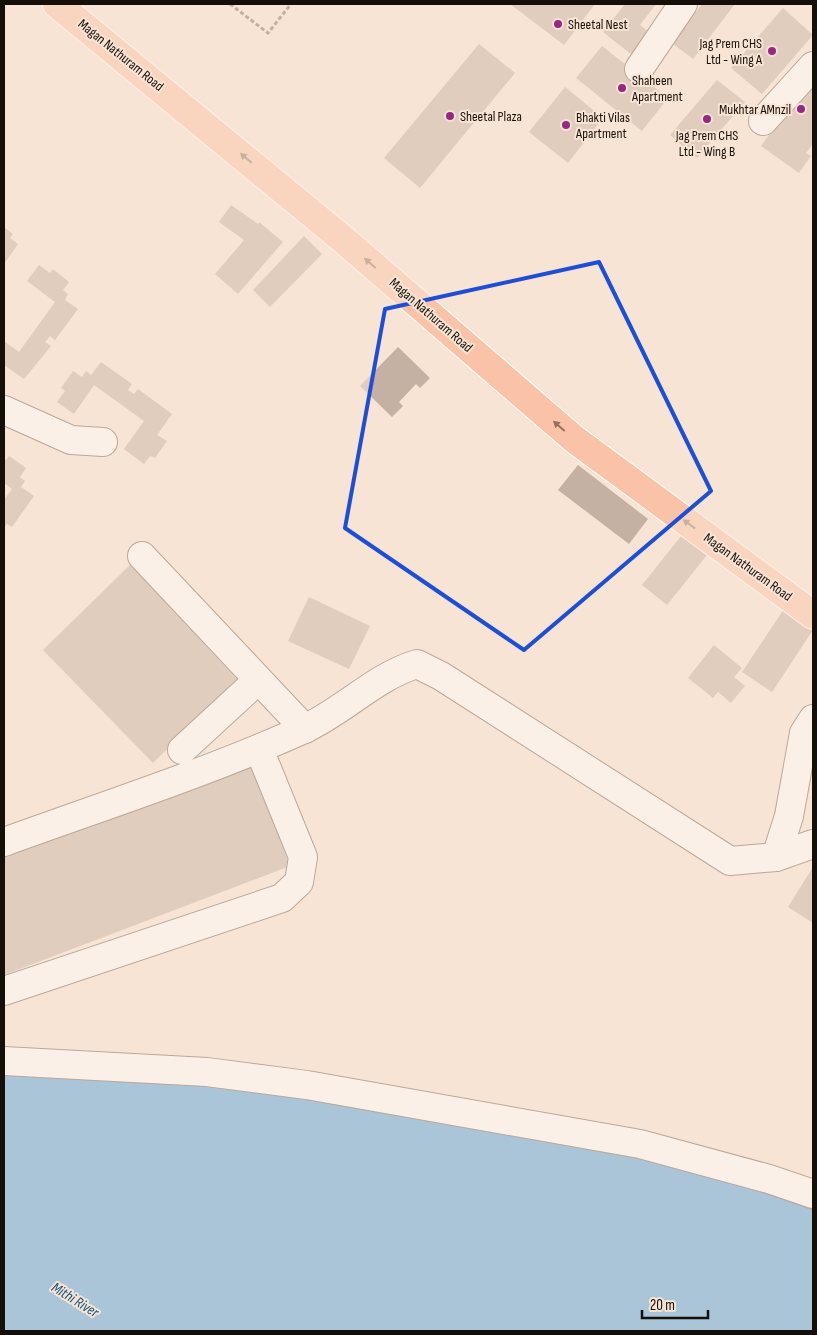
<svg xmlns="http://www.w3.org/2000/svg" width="817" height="1335" viewBox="0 0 817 1335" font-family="'Sofia Sans Condensed',sans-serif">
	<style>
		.water { fill: #4a9fdb; stroke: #3a749c }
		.building { fill: #c5b1a3 }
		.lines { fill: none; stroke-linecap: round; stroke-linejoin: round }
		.minor-casing { stroke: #715f52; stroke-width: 30 }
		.major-casing { stroke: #fff; stroke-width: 30 }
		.path { stroke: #817469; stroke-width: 3; stroke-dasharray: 4 2.5; stroke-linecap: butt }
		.minor { stroke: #fff; stroke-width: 28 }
		.major { stroke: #fac3a7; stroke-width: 28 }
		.oneway { fill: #937260 }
		.marked { fill: none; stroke: #1d4ed8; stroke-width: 4; stroke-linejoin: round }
		.poi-dot { fill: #992784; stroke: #f8e4d4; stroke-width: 2 }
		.labels { text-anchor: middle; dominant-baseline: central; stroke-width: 4; stroke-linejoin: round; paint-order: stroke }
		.poi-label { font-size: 14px; fill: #150f09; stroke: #f8e4d4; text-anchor: start }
		.street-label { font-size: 14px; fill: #150f09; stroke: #f8e4d4 }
		.water-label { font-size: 15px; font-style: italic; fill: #18567f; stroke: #f8e4d4 }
	</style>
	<rect width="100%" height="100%" fill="#f8e4d4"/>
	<polygon class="water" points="4,1070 266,1085 636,1148 813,1210 813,1331 4,1331"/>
	<g class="building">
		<polygon points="510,4 595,4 564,45"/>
		<polygon points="625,4 656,4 640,25 649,32 632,55 603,32"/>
		<polygon points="702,4 735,4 693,59 672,43"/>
		<polygon points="783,8 813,35 762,94 731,68"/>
		<polygon points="479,44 515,73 420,188 384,158"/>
		<polygon points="602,46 668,98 642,131 576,78"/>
		<polygon points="813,74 813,144 806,153 811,156 799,173 761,146"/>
		<polygon points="717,80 745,102 697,158 670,135"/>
		<polygon points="565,87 603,118 568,163 529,132"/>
		<polygon points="231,205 258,224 259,222 283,242 238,294 215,274 244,240 219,222"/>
		<polygon points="4,227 13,234 10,238 18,244 4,264"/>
		<polygon points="304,236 322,254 270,307 253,290"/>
		<polygon points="39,265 50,273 53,269 69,282 63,290 68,294 65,300 78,309 55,340 50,336 45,342 51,346 24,379 4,365 4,341 19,352 55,302 27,281"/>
		<polygon points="398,347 430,378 420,388 416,384 399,402 403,406 392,417 360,386"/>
		<polygon points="101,362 132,384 128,390 134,394 138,389 172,414 157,435 167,441 155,458 150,456 144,464 124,449 144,421 94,385 74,414 57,402 65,391 61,388 73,371 82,377 86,371 91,375"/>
		<polygon points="9,456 26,468 20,477 25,481 21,487 34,496 12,527 7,524 4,528 4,500 12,489 4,483 4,458 6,460"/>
		<polygon points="578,465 648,519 629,544 558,490"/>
		<polygon points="682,535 707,555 667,605 642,585"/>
		<polygon points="132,563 242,675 153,763 43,650"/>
		<polygon points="309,597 370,626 349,669 288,641"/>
		<polygon points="784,609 813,630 772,692 742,672"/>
		<polygon points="714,645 742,668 734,677 745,686 731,703 718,692 713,698 688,678"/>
		<polygon points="248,755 290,866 4,975 4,848"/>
		<polygon points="813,867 813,923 788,907"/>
	</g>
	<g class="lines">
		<g class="minor-casing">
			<g id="minor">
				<polyline points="639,69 683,4"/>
				<polyline points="763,121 813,66"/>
				<polyline points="4,410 71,440 103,442"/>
				<polyline points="142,556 305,729"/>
				<polyline points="182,750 258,680"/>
				<path d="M4,842C103,806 206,773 302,730C343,712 374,677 417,664L441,676L730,861L776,857L813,844"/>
				<polyline points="776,857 789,816 804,733 813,719"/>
				<polyline points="4,991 282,898 299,882 303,857 259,749"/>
				<polyline points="4,1061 207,1072 307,1085 640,1144 769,1179 813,1194"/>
			</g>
		</g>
		<g class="major-casing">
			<polyline id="major" points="57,4 345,241 574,439 813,615"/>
		</g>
		<polyline class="path" points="230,4 268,33 291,4"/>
		<use href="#minor" class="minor"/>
		<use href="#major" class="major"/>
	</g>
	<defs><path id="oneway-solid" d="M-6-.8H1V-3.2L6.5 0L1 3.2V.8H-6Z" transform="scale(1.25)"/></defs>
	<g class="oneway">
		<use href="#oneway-solid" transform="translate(246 158) rotate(-140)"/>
		<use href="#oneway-solid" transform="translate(370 263) rotate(-139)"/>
		<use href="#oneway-solid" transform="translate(559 426) rotate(-139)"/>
		<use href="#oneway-solid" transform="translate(689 524) rotate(-144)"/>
	</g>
	<path d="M0 0H817V1335H0ZM599,262L711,491L524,650L345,528L385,309Z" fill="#f8e4d4" fill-opacity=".55" fill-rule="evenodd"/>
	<path class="marked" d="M599,262L711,491L524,650L345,528L385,309Z"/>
	<g class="poi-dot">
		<circle cx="558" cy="24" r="5"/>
		<circle cx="772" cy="51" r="5"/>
		<circle cx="622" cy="88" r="5"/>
		<circle cx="801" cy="109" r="5"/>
		<circle cx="450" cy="116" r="5"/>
		<circle cx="707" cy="119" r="5"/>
		<circle cx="566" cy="125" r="5"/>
	</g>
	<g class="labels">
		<g class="poi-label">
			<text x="568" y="24">Sheetal Nest</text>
			<text x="762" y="43" text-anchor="end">Jag Prem CHS<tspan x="762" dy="16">Ltd - Wing A</tspan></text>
			<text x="632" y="80">Shaheen<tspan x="632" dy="16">Apartment</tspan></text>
			<text x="791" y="109" text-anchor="end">Mukhtar AMnzil</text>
			<text x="460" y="116">Sheetal Plaza</text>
			<text x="576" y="117">Bhakti Vilas<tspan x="576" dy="16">Apartment</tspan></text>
			<text x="707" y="135" text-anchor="middle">Jag Prem CHS<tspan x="707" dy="16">Ltd - Wing B</tspan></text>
		</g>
		<g class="street-label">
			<text transform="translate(121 55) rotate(39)">Magan Nathuram Road</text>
			<text transform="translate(431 315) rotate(41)">Magan Nathuram Road</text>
			<text transform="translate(748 567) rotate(36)">Magan Nathuram Road</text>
		</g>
		<g class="water-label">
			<text transform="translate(75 1300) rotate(32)">Mithi River</text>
		</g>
	</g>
	<rect width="817" height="1335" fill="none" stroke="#150f09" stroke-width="10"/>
	<path d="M642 1310v8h66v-8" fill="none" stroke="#150f09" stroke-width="2.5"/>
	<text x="650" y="1310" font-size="15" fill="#150f09" stroke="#f8e4d4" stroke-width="4" paint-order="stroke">20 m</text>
</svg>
